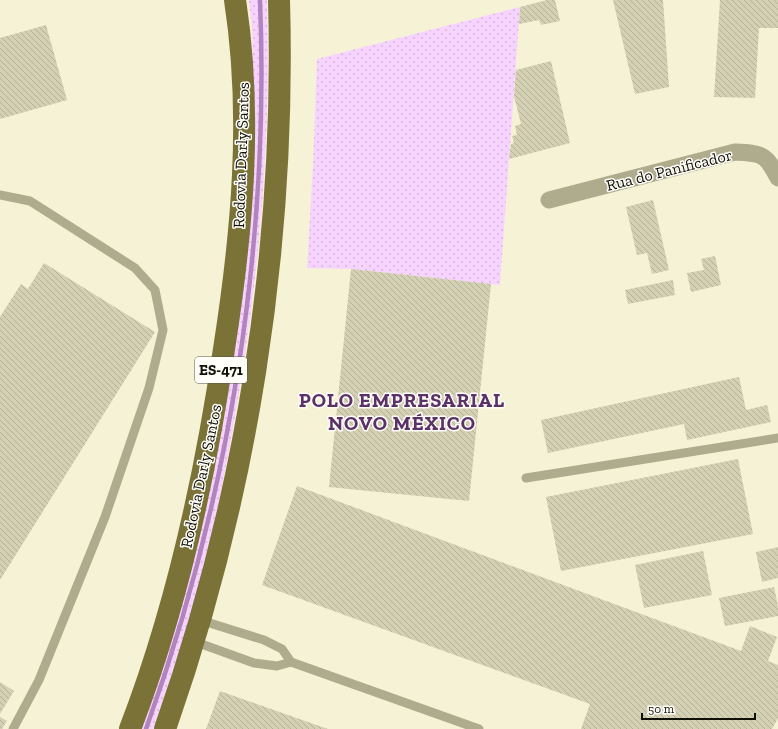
<svg xmlns="http://www.w3.org/2000/svg" width="778" height="729" viewBox="0 0 778 729" font-family="'Zilla Slab',serif">
	<style>
		.grass { fill: url(#grass-dots) }
		.lines { fill: none; stroke-linecap: round; stroke-linejoin: round }
		.stream { stroke: #b284bd; stroke-width: 4.5 }
		.building { fill: url(#building-back-hatch) }
		.lane { stroke: #afac8d; stroke-width: 9 }
		.street { stroke: #afac8d; stroke-width: 17 }
		.primary { stroke: #7a7236; stroke-width: 22 }
		.labels { text-anchor: middle; dominant-baseline: central; stroke-width: 3; stroke-linejoin: round; paint-order: stroke }
		.shield { fill: #fffef9; stroke: #58574f; stroke-width: 1 }
		.shield-label { font-size: 15px; font-weight: bold; fill: #100f06 }
		.street-label { font-size: 16px; fill: #100f06; stroke: #fffef9 }
		.district-label { font-size: 20px; font-weight: bold; letter-spacing: 1px; fill: #5c3167; stroke: #fffef9 }
	</style>
	<defs>
		<pattern id="grass-dots" width="8" height="8" patternUnits="userSpaceOnUse"><rect width="8" height="8" fill="#f7d4ff"/><path d="M2 2h.1M6 6h.1" fill="none" stroke="#d3b5d9" stroke-width="1.8" stroke-linecap="round"/></pattern>
		<pattern id="building-back-hatch" width="6" height="6" patternUnits="userSpaceOnUse"><rect width="6" height="6" fill="#d3d0b4"/><path d="M-1 5l2 2M0 0l6 6M5-1l2 2" fill="none" stroke="#b4b199"/></pattern>
	</defs>
	<rect width="100%" height="100%" fill="#f5f2d6"/>
	<g class="grass">
		<path d="M249,0H267C271,121 262,241 244,361C230,455 211,549 183,641C173,670 163,700 153,729H139L171,636L254,98L252,30Z"/>
		<polygon points="520,7 500,285 351,269 307,268 313,166 317,59"/>
	</g>
	<g class="lines">
		<path class="stream" d="M146,729C229,499 270,245 260,0"/>
	</g>
	<g class="building">
		<polygon points="547,0 555,0 560,21 541,25 539,20 519,24 520,7"/>
		<polygon points="613,0 663,0 669,87 635,94"/>
		<polygon points="720,0 778,0 778,28 759,28 755,98 714,97"/>
		<polygon points="46,25 67,100 0,119 0,38"/>
		<polygon points="551,61 570,143 509,159 511,144 514,143 512,136 517,135 515,126 521,124 514,96 516,70"/>
		<polygon points="653,200 669,270 652,274 647,253 637,255 626,207"/>
		<polygon points="715,256 721,285 691,292 687,273 704,270 701,259"/>
		<polygon points="44,263 155,332 0,580 0,317 21,284 28,289"/>
		<polygon points="351,269 491,284 469,501 329,487"/>
		<polygon points="673,280 675,295 628,304 625,290"/>
		<polygon points="739,377 746,410 767,405 771,422 687,440 684,424 548,453 541,420"/>
		<polygon points="738,459 753,534 561,571 546,497"/>
		<polygon points="297,486 741,651 750,626 777,637 768,661 778,665 778,718 772,729 581,729 590,704 262,585"/>
		<polygon points="778,547 778,578 762,582 756,552"/>
		<polygon points="703,551 712,595 644,608 635,565"/>
		<polygon points="774,587 778,606 778,616 725,626 719,598"/>
		<polygon points="0,682 14,691 0,714"/>
		<polygon points="220,691 328,729 206,729"/>
		<polygon points="0,717 7,721 2,729 0,729"/>
	</g>
	<g class="lines">
		<g class="lane">
			<polyline points="0,195 30,201 135,268 155,290 163,330 149,388 105,517 39,680 13,729"/>
			<polyline points="526,478 778,438"/>
			<polyline points="200,620 264,640 282,649 291,662 479,729"/>
			<polyline points="193,641 254,663 277,666 291,662"/>
		</g>
		<path class="street" d="M549,200L735,152C762,153 766,154 778,178"/>
		<g class="primary">
			<path d="M130,729C177,607 205,478 224,349C242,234 253,116 235,0"/>
			<path d="M165,729C247,496 286,247 279,0"/>
		</g>
	</g>
	<g class="labels">
		<rect class="shield" x="195" y="357" width="52" height="26" rx="3"/>
		<g class="shield-label">
			<text x="221" y="370">ES-471</text>
		</g>
		<g class="street-label">
			<text transform="translate(241 155) rotate(-88)">Rodovia Darly Santos</text>
			<text transform="translate(669 170) rotate(-14)">Rua do Panificador</text>
			<text transform="translate(201 476) rotate(-78)">Rodovia Darly Santos</text>
		</g>
		<g class="district-label">
			<text x="402" y="400">POLO EMPRESARIAL<tspan x="402" dy="23">NOVO MÉXICO</tspan></text>
		</g>
	</g>
	<path d="M642 713v6h113v-6" fill="none" stroke="#100f06" stroke-width="2"/>
	<text x="648" y="713" font-size="12" fill="#100f06" stroke="#fffef9" stroke-width="3" paint-order="stroke">50 m</text>
</svg>
